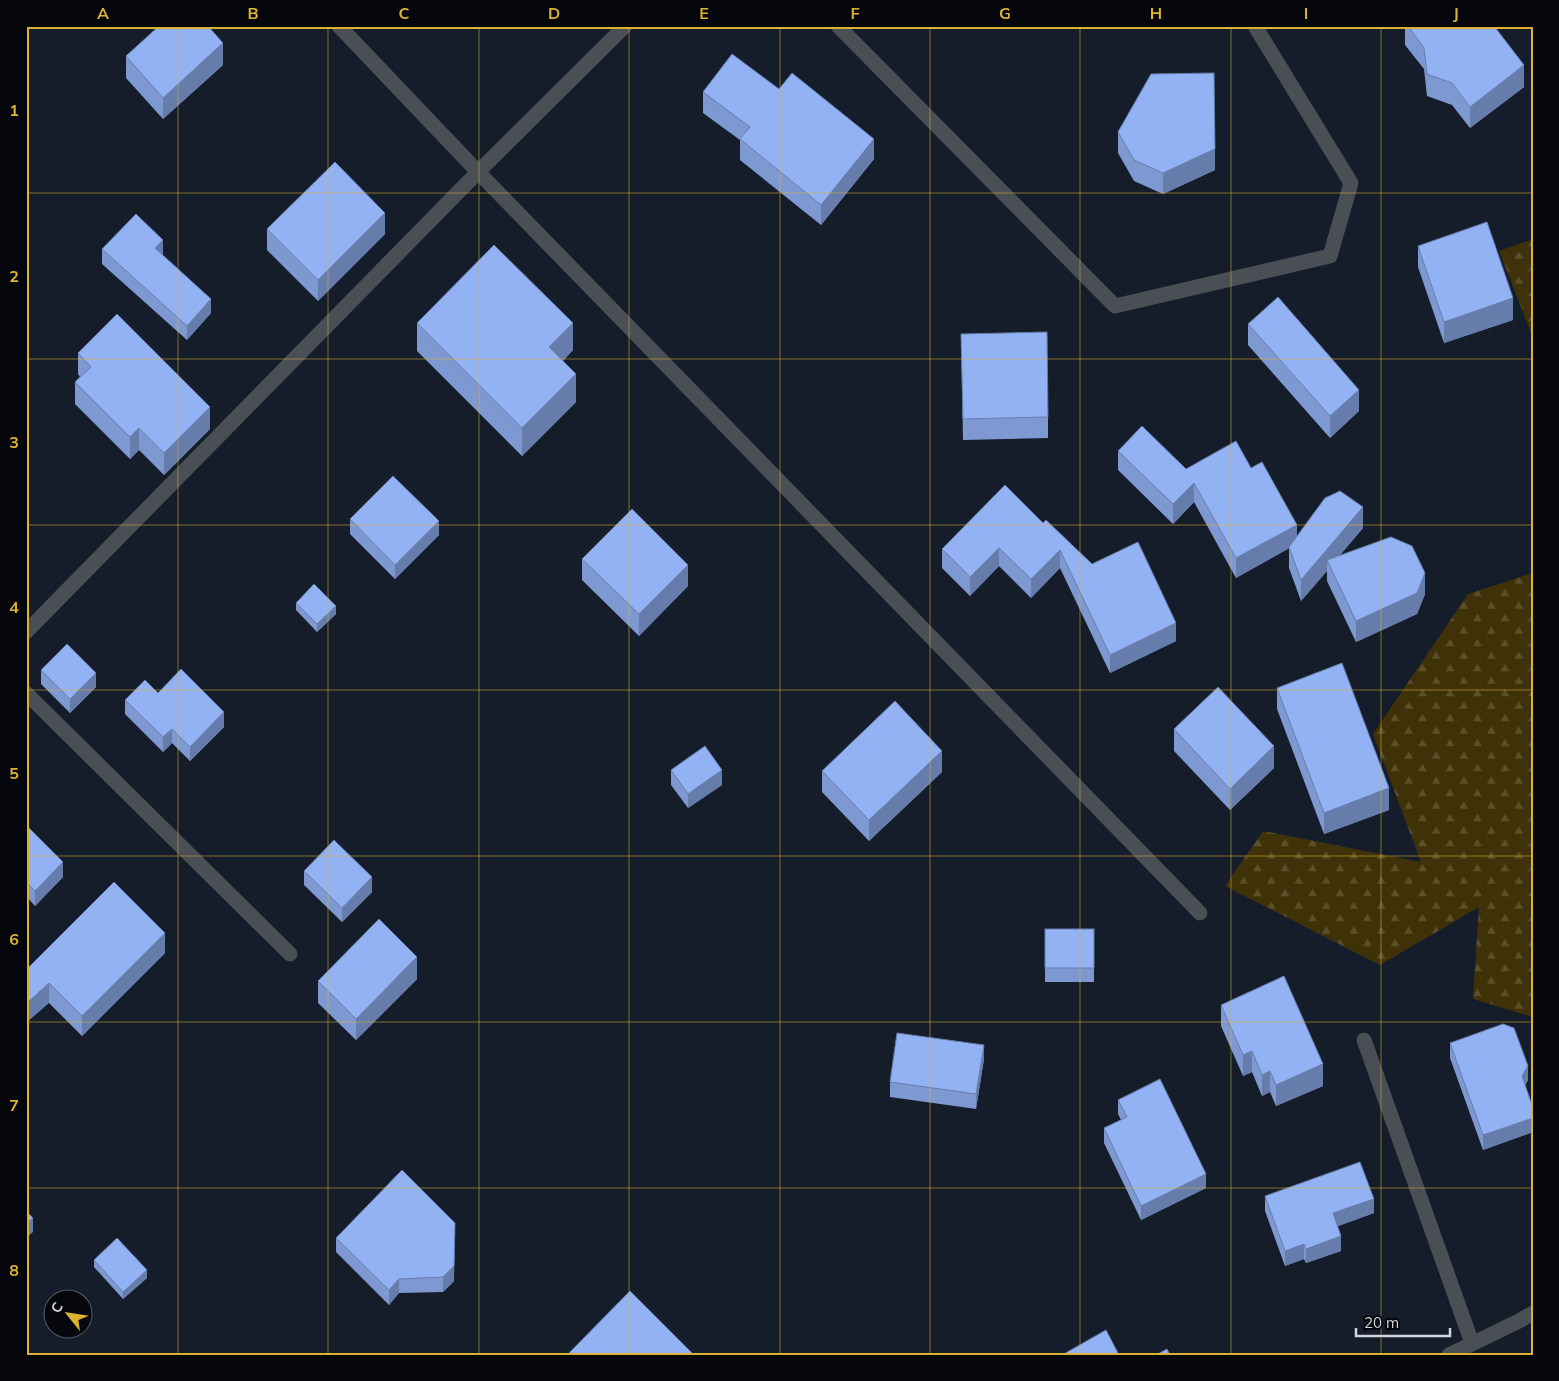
<svg xmlns="http://www.w3.org/2000/svg" width="1559" height="1381" viewBox="0 0 1559 1381" font-family="Mulish,sans-serif">
	<style>
		.forest { fill: url(#forest-firs) }
		.lines { fill: none; stroke-linecap: round; stroke-linejoin: round }
		.minor { stroke: #4a4e55; stroke-width: 15 }
		.wall { fill: #7e99d2 }
		.shaded-wall { fill: #667dab }
		.building { fill: #92b2f4; stroke: #667dab }
		.grid { fill: none; stroke: #dcb233; stroke-width: 1; stroke-opacity: 0.55 }
		.neatline { fill: none; stroke: #dcb233; stroke-width: 2 }
		.grid-label { font-size: 16px; text-anchor: middle; font-weight: bold; fill: #dcb233 }
	</style>
	<defs>
		<pattern id="forest-firs" width="22" height="20" patternUnits="userSpaceOnUse" patternTransform="scale(1.25)"><rect width="22" height="20" fill="#403208"/><path d="M5 1l3.5 6h-7zM16 11l3.5 6h-7z" fill="#5b4f2c"/></pattern>
	</defs>
	<rect width="100%" height="100%" fill="#151c2a"/>
	<g class="forest">
		<polygon points="1533,239 1533,338 1499,251"/>
		<polygon points="1533,573 1533,1017 1473,999 1479,907 1380,965 1225,886 1263,831 1421,862 1373,734 1468,594"/>
	</g>
	<g class="lines">
		<g class="minor">
			<polyline points="339,26 478,172 1200,913"/>
			<polyline points="838,26 1115,306 1330,256 1351,183 1255,26"/>
			<polyline points="26,632 478,172 625,26"/>
			<polyline points="26,693 290,954"/>
			<polyline points="1364,1040 1472,1343"/>
			<polyline points="1449,1355 1519,1321 1533,1313"/>
		</g>
	</g>
	<g class="wall">
		<polygon points="1405,26 1494,26 1524,87 1470,128 1452,105 1427,96 1424,69 1405,45"/>
		<polygon points="126,56 223,65 163,119 126,78"/>
		<polygon points="779,89 874,159 821,225 740,160 740,140 703,113 703,92"/>
		<polygon points="1118,132 1215,170 1163,194 1134,181 1118,153"/>
		<polygon points="267,229 385,234 318,301 267,250"/>
		<polygon points="1418,246 1513,320 1444,343 1418,267"/>
		<polygon points="102,249 163,255 162,255 211,313 187,340 102,264"/>
		<polygon points="417,323 573,350 563,361 576,402 522,456 417,351"/>
		<polygon points="1248,324 1359,411 1330,438 1248,345"/>
		<polygon points="961,334 1048,417 1048,438 963,440"/>
		<polygon points="78,353 210,429 164,475 139,450 130,459 75,404 75,382 80,377 78,374"/>
		<polygon points="1118,451 1186,469 1251,468 1297,536 1363,528 1340,555 1425,594 1417,614 1356,642 1327,581 1327,571 1301,601 1289,568 1289,548 1236,578 1194,502 1173,524 1118,470"/>
		<polygon points="350,519 439,535 395,579 350,534"/>
		<polygon points="1043,523 1092,564 1176,641 1110,673 1060,568 1031,598 999,566 970,596 942,568 942,549"/>
		<polygon points="582,559 688,586 639,636 582,580"/>
		<polygon points="296,603 336,614 317,632 296,610"/>
		<polygon points="41,670 96,687 70,713 41,684"/>
		<polygon points="1277,688 1389,810 1324,834 1277,709"/>
		<polygon points="125,700 224,727 190,761 172,743 163,752 125,714"/>
		<polygon points="1174,729 1274,768 1230,810 1174,751"/>
		<polygon points="671,770 722,785 688,808 671,785"/>
		<polygon points="822,771 942,772 869,841 822,792"/>
		<polygon points="1532,805 1533,805 1533,822 1532,820"/>
		<polygon points="26,828 63,877 35,906 26,896"/>
		<polygon points="304,871 372,892 342,922 304,885"/>
		<rect x="1045" y="929" width="49" height="53"/>
		<polygon points="165,953 82,1036 49,1003 28,968"/>
		<polygon points="417,979 356,1040 318,1003 318,981"/>
		<polygon points="1221,1005 1323,1086 1276,1106 1270,1092 1262,1096 1252,1072 1243,1076 1221,1026"/>
		<polygon points="1450,1043 1528,1080 1525,1085 1533,1108 1533,1132 1483,1150 1450,1058"/>
		<polygon points="984,1059 976,1109 890,1097 890,1082"/>
		<polygon points="1118,1100 1206,1188 1141,1220 1104,1143 1104,1128 1121,1120 1118,1114"/>
		<polygon points="1265,1196 1374,1213 1338,1226 1341,1251 1306,1263 1304,1259 1285,1266 1265,1211"/>
		<polygon points="336,1238 454,1281 443,1292 399,1293 389,1305 336,1252"/>
		<polygon points="94,1260 147,1278 123,1299 94,1267"/>
	</g>
	<g class="shaded-wall">
		<polygon points="223,43 223,65 163,119 163,98"/>
		<polygon points="1524,65 1524,87 1470,128 1470,107"/>
		<polygon points="874,139 874,159 821,225 821,205"/>
		<polygon points="1215,149 1215,170 1163,194 1163,173"/>
		<polygon points="385,213 385,234 318,301 318,280"/>
		<polygon points="163,240 163,255 155,263 155,248"/>
		<polygon points="1513,298 1513,320 1444,343 1444,322"/>
		<polygon points="211,299 211,313 187,340 187,326"/>
		<polygon points="573,323 573,350 549,375 549,347"/>
		<polygon points="576,374 576,402 522,456 522,428"/>
		<polygon points="1359,390 1359,411 1330,438 1330,416"/>
		<polygon points="210,407 210,429 164,475 164,453"/>
		<polygon points="139,428 139,450 130,459 130,437"/>
		<polygon points="1194,483 1194,502 1173,524 1173,504"/>
		<polygon points="1363,507 1363,528 1330,567 1327,560 1327,571 1301,601 1301,580"/>
		<polygon points="439,521 439,535 395,579 395,565"/>
		<polygon points="1297,525 1297,544 1236,578 1236,558"/>
		<polygon points="999,548 999,566 970,596 970,577"/>
		<polygon points="1060,550 1060,568 1031,598 1031,579"/>
		<polygon points="688,565 688,586 639,636 639,614"/>
		<polygon points="1425,573 1425,594 1417,614 1356,642 1356,621"/>
		<polygon points="336,606 336,614 317,632 317,624"/>
		<polygon points="1176,623 1176,641 1110,673 1110,655"/>
		<polygon points="96,673 96,687 70,713 70,699"/>
		<polygon points="224,712 224,727 190,761 190,747"/>
		<polygon points="172,729 172,743 163,752 163,737"/>
		<polygon points="1274,746 1274,768 1230,810 1230,789"/>
		<polygon points="942,751 942,772 869,841 869,820"/>
		<polygon points="722,770 722,785 688,808 688,794"/>
		<polygon points="1389,788 1389,810 1324,834 1324,813"/>
		<polygon points="63,862 63,877 35,906 35,891"/>
		<polygon points="372,877 372,892 342,922 342,908"/>
		<polygon points="165,933 165,953 82,1036 82,1016"/>
		<polygon points="417,957 417,979 356,1040 356,1019"/>
		<polygon points="49,983 49,1003 26,1023 26,1004"/>
		<polygon points="984,1045 984,1059 976,1109 976,1094"/>
		<polygon points="1252,1051 1252,1072 1243,1076 1243,1055"/>
		<polygon points="1323,1064 1323,1086 1276,1106 1276,1085"/>
		<polygon points="1528,1066 1528,1080 1522,1091 1522,1076"/>
		<polygon points="1270,1071 1270,1092 1262,1096 1262,1075"/>
		<polygon points="1533,1118 1533,1132 1483,1150 1483,1135"/>
		<polygon points="1206,1174 1206,1188 1141,1220 1141,1206"/>
		<polygon points="1374,1199 1374,1213 1333,1228 1333,1213"/>
		<polygon points="33,1218 33,1232 26,1238 26,1224"/>
		<polygon points="455,1223 454,1281 443,1292 443,1277"/>
		<polygon points="1341,1236 1341,1251 1306,1263 1306,1249"/>
		<polygon points="1304,1244 1304,1259 1285,1266 1285,1251"/>
		<polygon points="147,1270 147,1278 123,1299 123,1292"/>
		<polygon points="399,1279 399,1293 389,1305 389,1290"/>
	</g>
	<g class="building">
		<polygon points="159,26 208,26 223,43 163,98 126,56"/>
		<polygon points="1408,26 1494,26 1524,65 1470,107 1452,83 1427,74 1424,48"/>
		<polygon points="732,54 779,89 792,73 874,139 821,205 740,139 750,127 703,92"/>
		<polygon points="1214,73 1215,149 1163,173 1134,160 1118,132 1151,74"/>
		<polygon points="335,162 385,213 318,280 267,229"/>
		<polygon points="136,214 163,240 155,248 211,299 187,326 102,249"/>
		<polygon points="1487,222 1513,298 1444,322 1418,246"/>
		<polygon points="494,245 573,323 549,347 576,374 522,428 417,323"/>
		<polygon points="1278,297 1359,390 1330,416 1248,324"/>
		<polygon points="117,314 210,407 164,453 139,428 130,437 75,382 91,367 78,353"/>
		<polygon points="1047,332 1048,417 963,419 961,334"/>
		<polygon points="1142,426 1186,469 1236,441 1251,468 1262,462 1297,525 1236,558 1194,483 1173,504 1118,451"/>
		<polygon points="393,476 439,521 395,565 350,519"/>
		<polygon points="1005,485 1043,523 1046,520 1092,564 1138,542 1176,623 1110,655 1060,550 1031,579 999,548 970,577 942,549"/>
		<polygon points="1340,491 1363,507 1301,580 1289,547 1325,498"/>
		<polygon points="632,509 688,565 639,614 582,559"/>
		<polygon points="1391,537 1412,546 1425,573 1417,593 1356,621 1327,560"/>
		<polygon points="314,584 336,606 317,624 296,603"/>
		<polygon points="67,644 96,673 70,699 41,670"/>
		<polygon points="1342,663 1389,788 1324,813 1277,688"/>
		<polygon points="181,669 224,712 190,747 172,729 163,737 125,700 145,680 158,693"/>
		<polygon points="1218,687 1274,746 1230,789 1174,729"/>
		<polygon points="895,701 942,751 869,820 822,771"/>
		<polygon points="705,746 722,770 688,794 671,770"/>
		<polygon points="28,827 63,862 35,891 26,882 26,828"/>
		<polygon points="334,840 372,877 342,908 304,871"/>
		<polygon points="114,882 165,933 82,1016 49,983 26,1004 26,966 28,968"/>
		<polygon points="379,919 417,957 356,1019 318,981"/>
		<rect x="1045" y="929" width="49" height="39"/>
		<polygon points="1284,976 1323,1064 1276,1085 1270,1071 1262,1075 1252,1051 1243,1055 1221,1005"/>
		<polygon points="1503,1024 1514,1028 1528,1066 1522,1076 1533,1108 1533,1118 1483,1135 1450,1043"/>
		<polygon points="897,1033 984,1045 976,1094 890,1082"/>
		<polygon points="1160,1079 1206,1174 1141,1206 1104,1128 1127,1117 1118,1100"/>
		<polygon points="1360,1162 1374,1199 1333,1213 1341,1236 1306,1249 1304,1244 1285,1251 1265,1196"/>
		<polygon points="402,1170 455,1223 454,1266 443,1277 399,1279 389,1290 336,1238"/>
		<polygon points="26,1211 33,1218 26,1224"/>
		<polygon points="117,1238 147,1270 123,1292 94,1260"/>
		<polygon points="630,1291 694,1355 567,1355"/>
		<polygon points="1106,1330 1119,1355 1062,1355"/>
		<polygon points="1167,1349 1170,1355 1156,1355"/>
	</g>
	<path class="grid" d="M178,26V1355M328,26V1355M479,26V1355M629,26V1355M780,26V1355M930,26V1355M1080,26V1355M1231,26V1355M1381,26V1355M26,193H1533M26,359H1533M26,525H1533M26,690H1533M26,856H1533M26,1022H1533M26,1188H1533"/>
	<rect width="1559" height="1381" fill="none" stroke="#05070c" stroke-width="55"/>
	<g transform="translate(68 1314) rotate(300)"><circle r="24" fill="#05070c" stroke="#565960"/>
	<path d="M0-4L9 19L0 12L-9 19Z" fill="#dcb233"/>
	<text y="-8" font-size="14" font-weight="bold" text-anchor="middle" fill="#cfd4de">С</text>
	</g>
	<path d="M1356 1328v8h94v-8" fill="none" stroke="#cfd4de" stroke-width="2.5"/>
	<text x="1364" y="1328" font-size="15" fill="#cfd4de" stroke="#05070c" stroke-width="4" paint-order="stroke">20 m</text>
	<rect x="28" y="28" width="1504" height="1326" class="neatline"/>
	<g class="grid-label">
		<text x="103" y="19">A</text>
		<text x="253" y="19">B</text>
		<text x="404" y="19">C</text>
		<text x="554" y="19">D</text>
		<text x="704" y="19">E</text>
		<text x="855" y="19">F</text>
		<text x="1005" y="19">G</text>
		<text x="1156" y="19">H</text>
		<text x="1306" y="19">I</text>
		<text x="1456" y="19">J</text>
		<text x="14" y="116">1</text>
		<text x="14" y="282">2</text>
		<text x="14" y="448">3</text>
		<text x="14" y="613">4</text>
		<text x="14" y="779">5</text>
		<text x="14" y="945">6</text>
		<text x="14" y="1111">7</text>
		<text x="14" y="1276">8</text>
	</g>
</svg>
